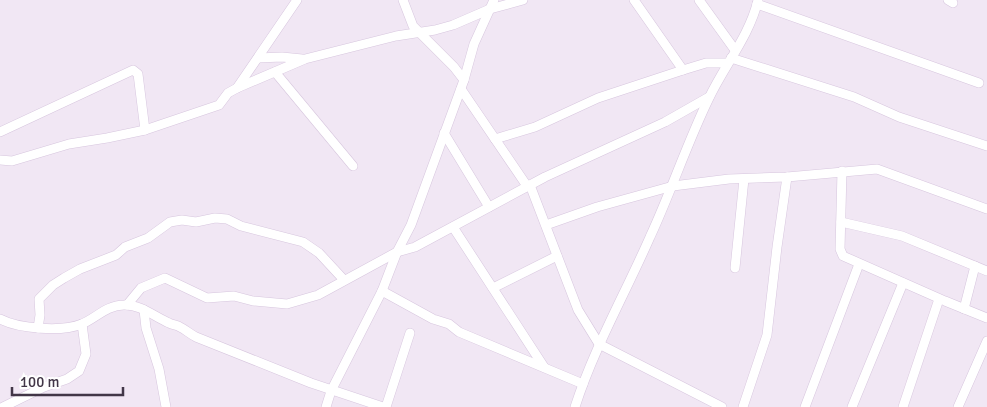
<svg xmlns="http://www.w3.org/2000/svg" width="987" height="407" viewBox="0 0 987 407" font-family="Signika,sans-serif">
	<style>
		.lines { fill: none; stroke-linecap: round; stroke-linejoin: round }
		.minor-casing { stroke: #d7c6de; stroke-width: 10 }
		.minor { stroke: #fff; stroke-width: 9 }
	</style>
	<rect width="100%" height="100%" fill="#f1e7f4"/>
	<g class="lines">
		<g class="minor-casing">
			<g id="minor">
				<polyline points="403,0 413,26 454,67 464,80"/>
				<polyline points="634,0 683,70"/>
				<polyline points="699,0 735,50"/>
				<polyline points="948,0 953,3"/>
				<polyline points="757,4 979,83"/>
				<polyline points="258,58 282,57 302,59"/>
				<polyline points="731,58 854,97 899,117 987,146"/>
				<polyline points="275,72 353,166"/>
				<polyline points="237,88 297,0"/>
				<polyline points="461,89 527,186"/>
				<polyline points="0,132 133,70 138,74 145,130"/>
				<polyline points="444,133 489,207"/>
				<polyline points="495,139 535,127 598,98 683,70 706,63 728,63"/>
				<polyline points="0,160 12,161 69,144 107,138 145,130 219,105 228,93 237,88 305,59 396,36 435,30 453,25 490,9 523,0"/>
				<polyline points="842,171 840,249 843,256 945,301 987,318"/>
				<polyline points="530,185 578,310 599,344 722,407"/>
				<polyline points="841,222 902,236 987,271"/>
				<polyline points="546,225 597,207 673,186 729,179 787,177 877,169 987,209"/>
				<polyline points="453,227 544,367"/>
				<polyline points="735,268 744,179"/>
				<polyline points="493,288 557,256"/>
				<polyline points="382,291 433,319 449,324 459,332 583,384"/>
				<polyline points="127,305 141,288 165,278 207,298 234,296 253,301 287,304 318,295 397,252 415,247 545,177 665,122 709,97"/>
				<polyline points="964,309 975,266"/>
				<polyline points="144,310 146,328 159,369 166,407"/>
				<path d="M0,319C19,329 62,332 82,324C96,318 107,305 124,305C140,304 155,317 169,323C173,325 177,325 180,327C186,330 190,334 196,337L311,383L383,407"/>
				<polyline points="38,328 40,315 39,299 53,285 64,278 80,269 116,255 125,247 148,238 170,222 182,220 196,222 215,218 227,219 241,226 303,242 319,253 344,280"/>
				<polyline points="3,407 44,387 67,379 79,371 86,354 82,324"/>
				<polyline points="326,407 331,391 382,291 397,252 411,225 464,80 474,44 494,0"/>
				<polyline points="386,407 410,333"/>
				<path d="M575,407C594,348 625,294 650,237C671,192 687,143 709,98C724,66 750,35 758,0"/>
				<polyline points="743,407 767,335 777,247 787,177"/>
				<polyline points="805,407 859,264"/>
				<polyline points="852,407 903,283"/>
				<polyline points="903,407 939,299"/>
				<polyline points="958,407 987,341"/>
			</g>
		</g>
		<use href="#minor" class="minor"/>
	</g>
	<path d="M12 387v8h111v-8" fill="none" stroke="#423647" stroke-width="2.5"/>
	<text x="20" y="387" font-size="15" fill="#423647" stroke="#ffffff" stroke-width="4" paint-order="stroke">100 m</text>
</svg>
